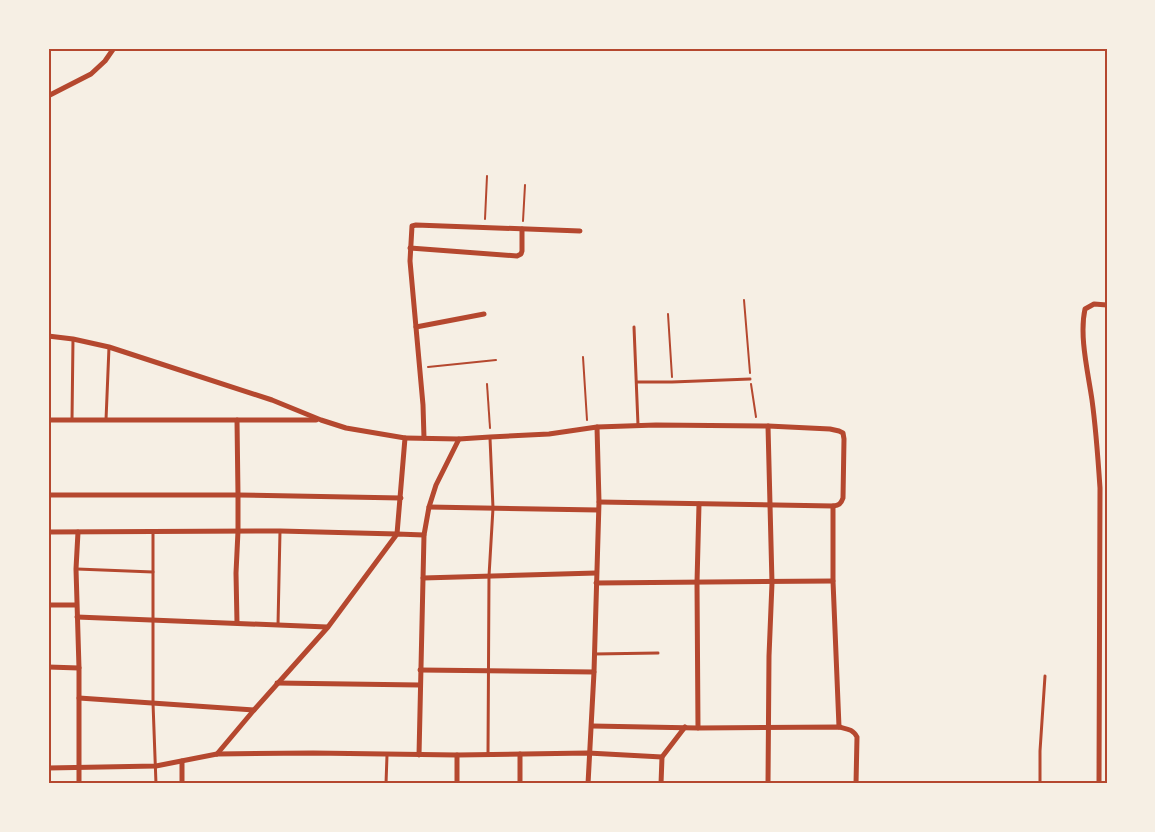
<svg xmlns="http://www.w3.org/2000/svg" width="1155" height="832" viewBox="0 0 1155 832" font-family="'Titillium Web',sans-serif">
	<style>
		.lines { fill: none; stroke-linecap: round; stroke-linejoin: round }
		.path { stroke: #b5482f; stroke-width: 2 }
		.service { stroke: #b5482f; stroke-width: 3 }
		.minor { stroke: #b5482f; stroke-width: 5 }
		.neatline { fill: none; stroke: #b5482f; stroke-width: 2 }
	</style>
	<rect width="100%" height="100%" fill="#f6efe4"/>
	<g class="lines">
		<g class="path">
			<polyline points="485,219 487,176"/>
			<polyline points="523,221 525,185"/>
			<polyline points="744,300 750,373"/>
			<polyline points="668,314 672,377"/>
			<polyline points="583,357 587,420"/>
			<polyline points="428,367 496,360"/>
			<polyline points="487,384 490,428"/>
			<polyline points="751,384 756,417"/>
		</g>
		<g class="service">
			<polyline points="634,327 638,425"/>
			<polyline points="637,382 672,382 750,379"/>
			<polyline points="72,420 73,339"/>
			<polyline points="106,420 109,347"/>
			<polyline points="153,531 153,703 156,784"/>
			<polyline points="77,569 153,572"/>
			<polyline points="278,625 280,531"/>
			<polyline points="594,654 658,653"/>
			<polyline points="488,754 489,576 493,508 490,438"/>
			<polyline points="386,784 387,755"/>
			<polyline points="1040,784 1040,751 1045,676"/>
		</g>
		<g class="minor">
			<polyline points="48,96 91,74 105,61 114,48"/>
			<polyline points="410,248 517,256 521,254 522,251 522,229"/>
			<polyline points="416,327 484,314"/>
			<polyline points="48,336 73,339 109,347 272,400 321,420 346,428 405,438 397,534 280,531 48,532"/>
			<polyline points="48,420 316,420"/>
			<polyline points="237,420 238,495 238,531 236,573 237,623"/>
			<polyline points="768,426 772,583 769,656 768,784"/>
			<path d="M405,438L459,439L490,437L549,434L597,427L656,425L768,426L830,429L839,431L843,433L844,439L843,498C841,504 839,505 833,506L599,502"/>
			<polyline points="424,438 423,405 410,261 412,226 416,225 580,231"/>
			<polyline points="48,495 238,495 401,498"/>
			<polyline points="833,506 833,581 839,727"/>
			<polyline points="429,507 598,510"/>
			<polyline points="78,532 76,569 79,668 79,784"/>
			<polyline points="423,578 596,573"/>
			<polyline points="596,583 833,581"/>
			<polyline points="48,605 76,605"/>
			<polyline points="77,617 327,627"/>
			<polyline points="48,667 79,668"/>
			<polyline points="420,670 594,672"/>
			<polyline points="277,683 419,685"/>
			<polyline points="79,698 254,710"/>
			<path d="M592,726L698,728L839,727C847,729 853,729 857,737L856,784"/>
			<polyline points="698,728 697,583 699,504"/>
			<polyline points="217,754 254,710 328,627 397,534 424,535"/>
			<polyline points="520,754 520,784"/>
			<polyline points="419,755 424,535 429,507 436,485 459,439"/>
			<polyline points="48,768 156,766 217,754 313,753 457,755 588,753 662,757"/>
			<polyline points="182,784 182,761"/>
			<polyline points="457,784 457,755"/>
			<polyline points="588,784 594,672 599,502 597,427"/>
			<polyline points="661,784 662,757 685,727"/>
			<path d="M1099,784L1100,488C1098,458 1096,429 1092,400C1088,372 1079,336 1085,309L1094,304L1107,305"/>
		</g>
	</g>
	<rect width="1155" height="832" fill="none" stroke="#f6efe4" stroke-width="99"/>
	<rect x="50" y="50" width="1056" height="732" class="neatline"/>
</svg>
